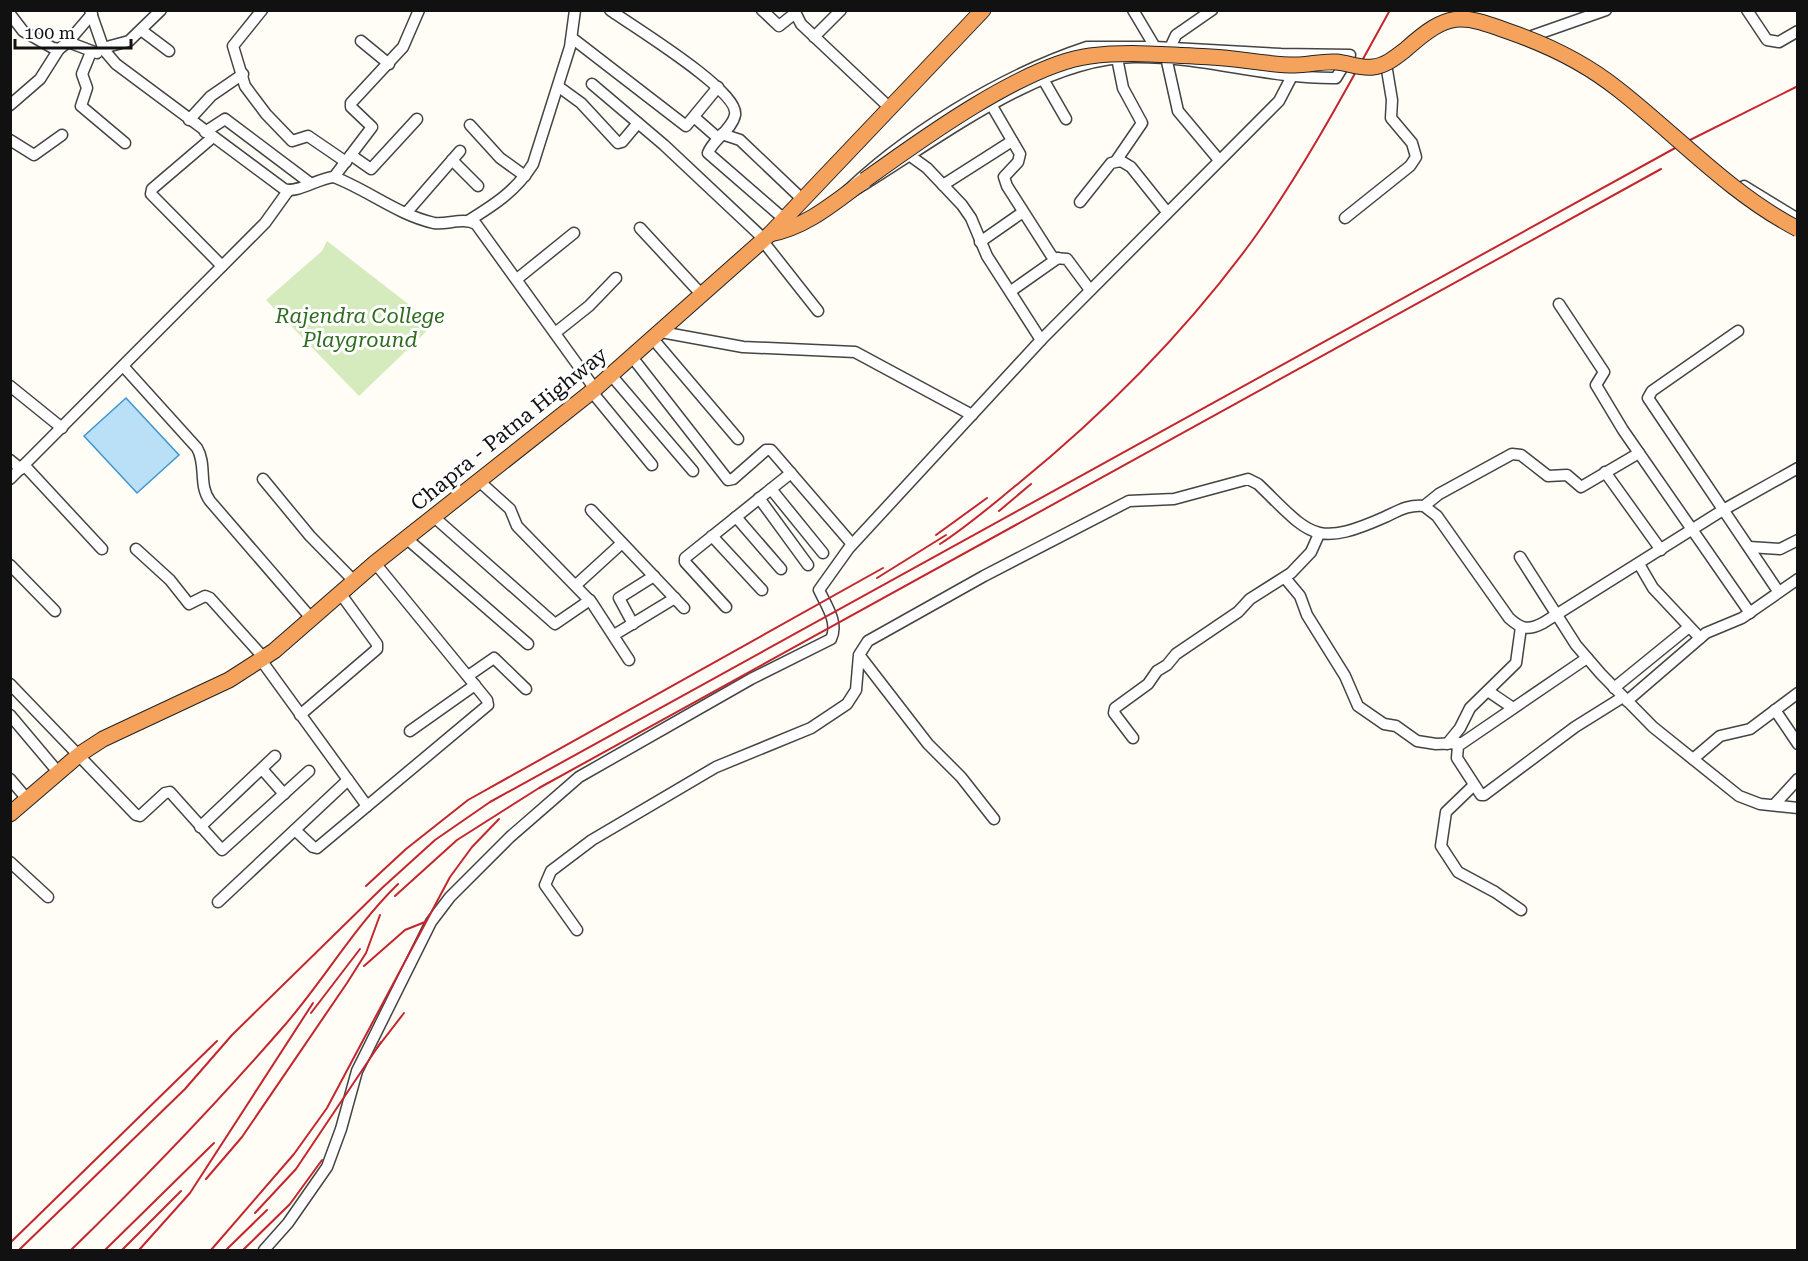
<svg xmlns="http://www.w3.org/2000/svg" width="1808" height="1261" viewBox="0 0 1808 1261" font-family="'Roboto Serif',serif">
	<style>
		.green { fill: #d5ebbd }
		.water { fill: #b9e0f7; stroke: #3f96cf; stroke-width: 1.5 }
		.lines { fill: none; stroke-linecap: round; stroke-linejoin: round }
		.minor-casing { stroke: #444; stroke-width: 13 }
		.highway-casing { stroke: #222; stroke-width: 17 }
		.minor { stroke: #fff; stroke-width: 10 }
		.highway { stroke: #f5a25d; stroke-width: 15 }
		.rail { stroke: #c4262e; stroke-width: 2 }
		.highway-bridge-casing { stroke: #222; stroke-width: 17; stroke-linecap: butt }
		.highway-bridge { stroke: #f5a25d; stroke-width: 15 }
		.labels { text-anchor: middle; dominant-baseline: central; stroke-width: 6; stroke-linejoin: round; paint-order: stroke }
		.park-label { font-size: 21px; font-style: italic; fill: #2f6b1f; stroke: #fff }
		.street-label { font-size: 21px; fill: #111; stroke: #fff }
	</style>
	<rect width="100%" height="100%" fill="#fffdf5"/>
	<polygon class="green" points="327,241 434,324 359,396 266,300 322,251"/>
	<polygon class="water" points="126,398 179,455 137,493 84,436"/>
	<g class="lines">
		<g class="minor-casing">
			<g id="minor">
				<path d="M90,10L104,50L116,64L284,189C297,194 318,178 334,177C368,190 398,215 434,223C447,225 463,217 476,224L595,389"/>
				<polyline points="262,10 233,46 245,86 266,114 292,141 308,136 346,162"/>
				<path d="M610,10C632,26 740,91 735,115C732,130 713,139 708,153L784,219"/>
				<polyline points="762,10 779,26 794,14"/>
				<polyline points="794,10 801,24 891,109"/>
				<polyline points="1133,10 1155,47"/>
				<polyline points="1747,10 1767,40 1779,42 1798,31"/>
				<polyline points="10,14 23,31 53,48 59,49 68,42 97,53"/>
				<polyline points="141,30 169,51"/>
				<polyline points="1532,36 1606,10"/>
				<polyline points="814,37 841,10"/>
				<polyline points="572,38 686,126 718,87"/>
				<polyline points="361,41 389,64"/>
				<polyline points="68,42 92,14"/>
				<path d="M1087,47H1155L1281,54L1350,55L1336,78C1268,79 1203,56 1134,57C1033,59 924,151 838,200C901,136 1002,75 1087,47Z"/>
				<polyline points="103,48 129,41 161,10"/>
				<polyline points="1170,48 1176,35 1212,10"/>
				<polyline points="91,52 82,74 87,88 81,106 125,143"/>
				<polyline points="1166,57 1178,111 1219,160"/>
				<polyline points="1043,79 1066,119"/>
				<polyline points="592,84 664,145 764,239"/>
				<polyline points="559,87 581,103 618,143 622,142 638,123"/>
				<polyline points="10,105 40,79 59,49"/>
				<polyline points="992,106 1020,154 1018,162 1004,177 1007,186 1051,255 1054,258 1067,259 1090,290"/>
				<polyline points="694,117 718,138"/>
				<polyline points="189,120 211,96 243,74"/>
				<polyline points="470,125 500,158 525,176"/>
				<polyline points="205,132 225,119 310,183"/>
				<polyline points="722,134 740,140 803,200"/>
				<polyline points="213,137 152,189 151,194 222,266"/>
				<polyline points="10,140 34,155 62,135"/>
				<polyline points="351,155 371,169 417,119"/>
				<polyline points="909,155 927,168 962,205 971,218 987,256 1041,340"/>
				<polyline points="452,160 478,186"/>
				<polyline points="1116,161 1142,123 1123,88 1117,58"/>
				<polyline points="334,177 372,127 351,107 351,103 403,47 419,10"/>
				<polyline points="943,185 1012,141"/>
				<polyline points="1744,186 1798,219"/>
				<polyline points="1080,202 1111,163 1121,161 1131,167 1167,212"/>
				<polyline points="407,212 460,151"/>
				<polyline points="1345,218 1410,166 1416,157 1412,143 1391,118 1392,100 1387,70"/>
				<path d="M468,221C494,205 516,191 533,164L570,47L575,10"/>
				<polyline points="640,228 702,295"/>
				<polyline points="762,240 818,311"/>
				<polyline points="980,242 1023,212"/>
				<polyline points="517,279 574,233"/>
				<polyline points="1011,291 1058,258"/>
				<polyline points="1559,304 1604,372 1596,385 1623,430 1750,613"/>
				<polyline points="1738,331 1652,391 1648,398 1778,591"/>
				<polyline points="661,332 743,347 855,352 972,415"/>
				<polyline points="555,333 589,306 616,278"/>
				<polyline points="653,339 738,439"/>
				<polyline points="632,357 728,480 733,479 766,450 771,450 852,544"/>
				<path d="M123,366L197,448C207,465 198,485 210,501L311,618"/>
				<polyline points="611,375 693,471"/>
				<polyline points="10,386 62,428"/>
				<polyline points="592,392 652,465"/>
				<polyline points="10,460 21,469"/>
				<polyline points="24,465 102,549"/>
				<polyline points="1605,472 1661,550"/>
				<polyline points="10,479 265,223 288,191"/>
				<polyline points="263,479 310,536 354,581"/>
				<polyline points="480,482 510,509 517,526 592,603 629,660"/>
				<polyline points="771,489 823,553"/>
				<polyline points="759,498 808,565"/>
				<polyline points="1424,506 1439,494 1512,454 1521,455 1548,476 1567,475 1581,487 1639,453"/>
				<polyline points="591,510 684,608"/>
				<polyline points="434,517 555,624 590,600"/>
				<polyline points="736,517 781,569"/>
				<polyline points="712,536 762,590"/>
				<polyline points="406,538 528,644"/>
				<polyline points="1749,547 1780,549 1798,540"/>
				<polyline points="136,549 170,580 189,604 205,596 210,598 264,658"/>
				<polyline points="1520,557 1576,645 1601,674 1653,727 1739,796 1760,804 1798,808"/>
				<polyline points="1639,564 1653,588 1700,638"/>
				<polyline points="10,565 55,611"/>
				<polyline points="1285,578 1300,596 1307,615 1345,676 1358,706 1384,724 1396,726 1417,741 1436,744 1461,743"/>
				<polyline points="576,585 622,543"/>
				<polyline points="726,607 685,562 685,558 791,473"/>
				<polyline points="633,624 619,598 654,576"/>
				<polyline points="614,635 675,598"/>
				<polyline points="860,656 928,744 961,777 994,819"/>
				<polyline points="1587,658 1458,746 1457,758 1481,795 1484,795 1575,727 1623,697"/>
				<polyline points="261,660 367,806"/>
				<polyline points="468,676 494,658 526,689"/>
				<polyline points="10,684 136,815 140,816 165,793 170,792 222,850 309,771"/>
				<polyline points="1614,688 1689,627"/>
				<polyline points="1488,691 1513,708"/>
				<polyline points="1627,701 1706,633 1742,618 1798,579"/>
				<polyline points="1775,710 1798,744"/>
				<polyline points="10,715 58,772"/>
				<polyline points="300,715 377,649 377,644 340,593"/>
				<polyline points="410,731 475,685"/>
				<polyline points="1133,738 1114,713 1115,708 1148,684 1157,671 1167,665 1176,654 1238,612 1250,599 1291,573 1311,552 1319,534"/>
				<polyline points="1447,744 1460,728 1470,708 1516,663 1521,627"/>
				<polyline points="1693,759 1720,736 1750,729 1798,693"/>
				<polyline points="262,769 284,794"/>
				<polyline points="10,779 27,799"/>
				<polyline points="1473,786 1446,812 1441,846 1458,872 1495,892 1521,910"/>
				<polyline points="1774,805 1798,779"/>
				<polyline points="200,827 275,756"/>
				<polyline points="295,830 313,847 317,848 488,705 487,700 375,563"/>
				<polyline points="10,862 48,897"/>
				<polyline points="218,902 348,780"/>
				<path d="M577,930L545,885L551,871L592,840L716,767L811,728L847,704L856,690L859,655L868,641L984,576L1129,501L1174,499L1248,479L1258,484C1310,534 1313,549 1385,517C1398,511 1409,504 1424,506L1437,516L1509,618C1521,629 1528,631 1543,623L1723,510L1798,468"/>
				<path d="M264,1250L288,1223L327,1167L341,1129L357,1071L431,922L450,897L510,837L579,777L751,679L831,639C839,623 826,605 819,590L849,548L1041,340L1279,101L1292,76"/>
			</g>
		</g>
		<g class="highway-casing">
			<g id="highway">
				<path d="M770,234C807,227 835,202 865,180"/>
				<polyline points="10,814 80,754 103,739 229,680 274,651 375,563 595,389 770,234 983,10"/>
			</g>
		</g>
		<use href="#minor" class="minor"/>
		<use href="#highway" class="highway"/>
		<g class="rail">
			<polyline points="999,511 1031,484"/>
			<polyline points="936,535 987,498"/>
			<path d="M940,544C968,526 993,504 1019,483C1106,412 1186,331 1252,241C1304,169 1347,88 1390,10"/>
			<polyline points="877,578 946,535"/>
			<polyline points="366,886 406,849 468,800 883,568"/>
			<polyline points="395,896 457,840 539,788 1661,169"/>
			<polyline points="364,966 405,930 425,922"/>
			<polyline points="311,1013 360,949"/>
			<polyline points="377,1048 404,1013"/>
			<polyline points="206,1179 242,1137 347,983 366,953 380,915"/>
			<polyline points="255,1213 296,1169 381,1042"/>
			<polyline points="10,1243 217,1041"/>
			<polyline points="19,1250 185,1089 232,1035 382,888 435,840 490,802 1686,142 1798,86"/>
			<path d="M71,1250C145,1178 216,1104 284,1026C324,980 354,927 398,884"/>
			<polyline points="105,1250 214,1143"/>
			<polyline points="122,1250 181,1191"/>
			<polyline points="139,1250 190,1193 313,1003"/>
			<polyline points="211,1250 294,1154 327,1108 450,877 472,847 499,819"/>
			<polyline points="226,1250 267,1210"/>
			<polyline points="243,1250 290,1204 322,1160"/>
		</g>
		<g class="highway-bridge-casing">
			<path id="highway-bridge" d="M865,180C919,141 1025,64 1090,56C1129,51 1171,55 1211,57C1239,58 1266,65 1295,65C1309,65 1322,61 1336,62C1349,63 1361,69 1373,67C1385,66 1396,57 1405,50C1449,11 1459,13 1513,33C1550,46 1588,65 1619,90C1679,137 1729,193 1798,229"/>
		</g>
		<use href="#highway-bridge" class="highway-bridge"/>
	</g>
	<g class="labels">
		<g class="park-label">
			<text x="360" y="316">Rajendra College<tspan x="360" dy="24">Playground</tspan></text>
		</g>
		<g class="street-label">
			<text transform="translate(509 429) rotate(-39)">Chapra - Patna Highway</text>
		</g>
	</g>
	<rect width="1808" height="1261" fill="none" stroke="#111111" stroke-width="24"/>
	<path d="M15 39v9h116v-9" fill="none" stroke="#111111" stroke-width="3"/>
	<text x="24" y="39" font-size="18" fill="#111111" stroke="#ffffff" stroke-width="4.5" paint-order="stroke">100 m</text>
</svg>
